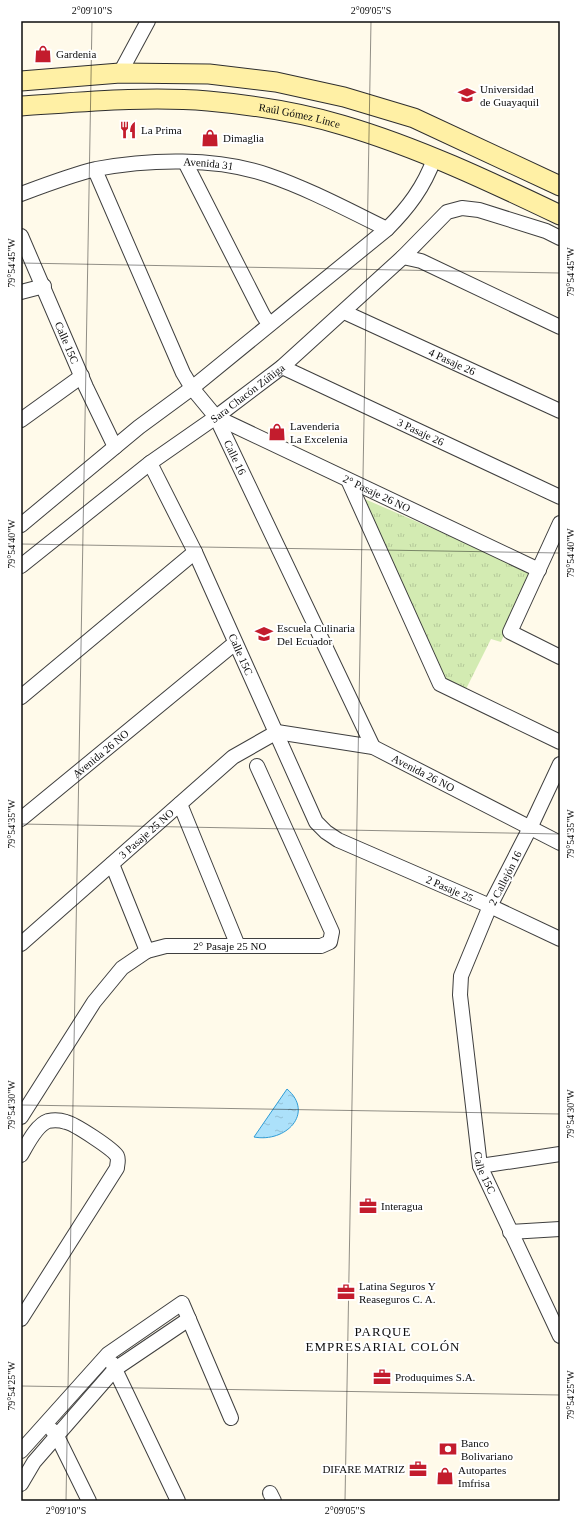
<svg xmlns="http://www.w3.org/2000/svg" width="581" height="1522" viewBox="0 0 581 1522" font-family="Georgia,serif">
	<style>
		.park { fill: url(#park-tufts) }
		.water { fill: url(#water-ripples); stroke: #2f9cd5 }
		.lines { fill: none; stroke-linecap: round; stroke-linejoin: round }
		.street-casing { stroke: #3f3f3f; stroke-width: 16 }
		.secondary-casing { stroke: #2e2e2e; stroke-width: 21 }
		.street { stroke: #fff; stroke-width: 14 }
		.secondary { stroke: #fff0a5; stroke-width: 19 }
		.ticks { fill: none; stroke: #0c0c0c; stroke-width: 1; stroke-opacity: 0.45 }
		.labels { text-anchor: middle; dominant-baseline: central; stroke-width: 4; stroke-linejoin: round; paint-order: stroke }
		.poi-label { font-size: 11px; fill: #0c0c0c; stroke: #fff; text-anchor: start }
		.street-label { font-size: 11px; fill: #0c0c0c; stroke: #fff }
		.quarter-label { font-size: 13px; letter-spacing: 1px; fill: #0c0c0c; stroke: #fff }
		.neatline { fill: none; stroke: #0c0c0c; stroke-width: 1.5 }
		.ticks-label { font-size: 10px; text-anchor: middle; fill: #0c0c0c }
	</style>
	<defs>
		<pattern id="park-tufts" width="24" height="20" patternUnits="userSpaceOnUse"><rect width="24" height="20" fill="#d3ebb2"/><path d="M3 7l-1-3M5 7V3M7 7l1-3M15 17l-1-3M17 17v-4M19 17l1-3" fill="none" stroke="#b4c898"/></pattern>
		<pattern id="water-ripples" width="26" height="14" patternUnits="userSpaceOnUse"><rect width="26" height="14" fill="#ace1fa"/><path d="M2 4q2-2 4 0t4 0M15 11q2-2 4 0t4 0" fill="none" stroke="#93c0d5"/></pattern>
	</defs>
	<rect width="100%" height="100%" fill="#fffaea"/>
	<polygon class="park" points="360,497 531,571 501,642 491,639 466,689 447,684"/>
	<path class="water" d="M287,1089C315,1113 286,1143 254,1137Z"/>
	<g class="lines">
		<g class="street-casing">
			<g id="street">
				<polyline points="120,73 148,21"/>
				<polyline points="185,162 263,315 269,324"/>
				<path id="s1" d="M95,170L183,373L192,388L216,417L373,747"/>
				<path id="s2" d="M21,194C45,185 71,175 96,169C149,159 216,157 268,175C309,189 348,210 387,229"/>
				<path id="s3" d="M21,236L86,387L115,447"/>
				<polyline points="403,257 421,261 560,327"/>
				<polyline points="21,292 44,286"/>
				<path id="s4" d="M344,312L560,411"/>
				<path id="s5" d="M282,367L560,497"/>
				<path id="s6" d="M216,417L539,570"/>
				<polyline points="21,420 82,376"/>
				<path id="s7" d="M150,463L195,552L316,822L326,832L338,840L490,906L560,939"/>
				<polyline points="349,482 440,684 560,742"/>
				<polyline points="560,523 510,632 560,657"/>
				<path d="M21,525L139,427L192,388L387,229C408,208 424,187 434,159"/>
				<path id="s8" d="M21,566L150,463L216,417L282,367L403,257L447,212L462,208L479,210L546,231L560,238"/>
				<polyline points="21,697 195,552"/>
				<path id="s9" d="M560,764L530,828L490,906L461,976L460,995L480,1166L560,1336"/>
				<polyline points="180,804 238,946"/>
				<path id="s10" d="M21,819L235,643"/>
				<polyline points="112,864 147,951"/>
				<path id="s11" d="M21,944L233,757L277,732L373,747L560,843"/>
				<path id="s12" d="M21,1117L94,1002L122,968L147,951L166,946H321L330,942L332,932L257,766"/>
				<path d="M21,1155C27,1145 36,1125 48,1121C53,1120 60,1120 66,1122C75,1124 113,1149 117,1156C119,1160 117,1164 117,1168L21,1319"/>
				<polyline points="480,1166 560,1154"/>
				<polyline points="510,1232 560,1229"/>
				<polyline points="112,1363 178,1501"/>
				<polyline points="52,1430 57,1436 89,1501"/>
				<polyline points="21,1451 108,1354 182,1303 231,1418"/>
				<polyline points="21,1484 34,1462 115,1369 189,1319"/>
				<polyline points="270,1493 274,1501"/>
			</g>
		</g>
		<g class="secondary-casing">
			<g id="secondary">
				<polyline points="21,81 120,73 209,74 276,82 344,97 414,118 560,186"/>
				<path id="s13" d="M21,106C83,102 146,96 208,101C253,105 299,112 342,125C417,147 489,181 560,215"/>
			</g>
		</g>
		<use href="#street" class="street"/>
		<use href="#secondary" class="secondary"/>
	</g>
	<path class="ticks" d="M21,263L560,273M21,544L560,553M21,824L560,834M21,1105L560,1114M21,1386L560,1395M66,1501L92,21M345,1501L371,21"/>
	<defs>
		<g id="shop-bare" transform="scale(1.38)"><path d="M-5-2.5h2.3a2.7 3.5 0 0 1 5.4 0H5L5.5 6h-11ZM-1.5-2.5h3a1.5 2.3 0 0 0-3 0Z" fill="#c31c2d" stroke="#fff" stroke-width="2.5" paint-order="stroke"/></g>
		<g id="university-bare" transform="scale(1.38)"><path d="M0-5L7-2L0 1L-7-2ZM-4 1L0 2.5L4 1V4Q0 6-4 4Z" fill="#c31c2d" stroke="#fff" stroke-width="2.5" paint-order="stroke"/></g>
		<g id="restaurant-bare" transform="scale(1.38)"><path d="M-5-6h1v4h1v-4h1v4h1v-4h1v5L-1.5 .5V6h-2V.5L-5-1ZM5-6V6H3V1.5H1.5Q1.5-4 5-6Z" fill="#c31c2d" stroke="#fff" stroke-width="2.5" paint-order="stroke"/></g>
		<g id="school-bare" transform="scale(1.38)"><path d="M0-5L7-2L0 1L-7-2ZM-4 1L0 2.5L4 1V4Q0 6-4 4Z" fill="#c31c2d" stroke="#fff" stroke-width="2.5" paint-order="stroke"/></g>
		<g id="office-bare" transform="scale(1.38)"><path d="M-6-3h4V-5.5h4V-3h4V5H-6ZM-1-4.5V-3h2v-1.5ZM-6 0V1H6V0Z" fill="#c31c2d" stroke="#fff" stroke-width="2.5" paint-order="stroke"/></g>
		<g id="bank-bare" transform="scale(1.38)"><path d="M-6-4H6V4H-6ZM0-2.3a2.3 2.3 0 1 0 0 4.6a2.3 2.3 0 1 0 0-4.6Z" fill="#c31c2d" stroke="#fff" stroke-width="2.5" paint-order="stroke"/></g>
	</defs>
	<g fill-rule="evenodd">
		<use href="#shop-bare" x="43" y="54"/>
		<use href="#university-bare" x="467" y="95"/>
		<use href="#restaurant-bare" x="128" y="130"/>
		<use href="#shop-bare" x="210" y="138"/>
		<use href="#shop-bare" x="277" y="432"/>
		<use href="#school-bare" x="264" y="634"/>
		<use href="#office-bare" x="368" y="1206"/>
		<use href="#office-bare" x="346" y="1292"/>
		<use href="#office-bare" x="382" y="1377"/>
		<use href="#bank-bare" x="448" y="1449"/>
		<use href="#office-bare" x="418" y="1469"/>
		<use href="#shop-bare" x="445" y="1476"/>
	</g>
	<g class="labels">
		<g class="poi-label">
			<text x="56" y="54">Gardenia</text>
			<text x="480" y="89">Universidad<tspan x="480" dy="13">de Guayaquil</tspan></text>
			<text x="141" y="130">La Prima</text>
			<text x="223" y="138">Dimaglia</text>
			<text x="290" y="426">Lavenderia<tspan x="290" dy="13">La Excelenia</tspan></text>
			<text x="277" y="628">Escuela Culinaria<tspan x="277" dy="13">Del Ecuador</tspan></text>
			<text x="381" y="1206">Interagua</text>
			<text x="359" y="1286">Latina Seguros Y<tspan x="359" dy="13">Reaseguros C. A.</tspan></text>
			<text x="395" y="1377">Produquimes S.A.</text>
			<text x="461" y="1443">Banco<tspan x="461" dy="13">Bolivariano</tspan></text>
			<text x="405" y="1469" text-anchor="end">DIFARE MATRIZ</text>
			<text x="458" y="1470">Autopartes<tspan x="458" dy="13">Imfrisa</tspan></text>
		</g>
		<g class="street-label">
			<text stroke="none"><textPath href="#s13" startOffset="280">Raúl Gómez Lince</textPath></text>
			<text stroke="none"><textPath href="#s2" startOffset="192">Avenida 31</textPath></text>
			<text stroke="none"><textPath href="#s3" startOffset="116">Calle 15C</textPath></text>
			<text stroke="none"><textPath href="#s4" startOffset="119">4 Pasaje 26</textPath></text>
			<text stroke="none"><textPath href="#s8" startOffset="285">Sara Chacón Zúñiga</textPath></text>
			<text stroke="none"><textPath href="#s5" startOffset="153">3 Pasaje 26</textPath></text>
			<text stroke="none"><textPath href="#s1" startOffset="321">Calle 16</textPath></text>
			<text stroke="none"><textPath href="#s6" startOffset="178">2° Pasaje 26 NO</textPath></text>
			<text stroke="none"><textPath href="#s7" startOffset="212">Calle 15C</textPath></text>
			<text stroke="none"><textPath href="#s10" startOffset="103">Avenida 26 NO</textPath></text>
			<text stroke="none"><textPath href="#s11" startOffset="487">Avenida 26 NO</textPath></text>
			<text stroke="none"><textPath href="#s11" startOffset="167">3 Pasaje 25 NO</textPath></text>
			<text transform="translate(505 878) rotate(-63)">2 Callejón 16</text>
			<text stroke="none"><textPath href="#s7" startOffset="546">2 Pasaje 25</textPath></text>
			<text stroke="none"><textPath href="#s12" startOffset="294">2° Pasaje 25 NO</textPath></text>
			<text stroke="none"><textPath href="#s9" startOffset="433">Calle 15C</textPath></text>
		</g>
		<g class="quarter-label">
			<text x="383" y="1331">PARQUE<tspan x="383" dy="15">EMPRESARIAL COLÓN</tspan></text>
		</g>
	</g>
	<rect width="581" height="1522" fill="none" stroke="#ffffff" stroke-width="44"/>
	<rect x="22" y="22" width="537" height="1478" class="neatline"/>
	<g class="ticks-label">
		<text x="92" y="14">2°09'10"S</text>
		<text x="371" y="14">2°09'05"S</text>
		<text transform="translate(11 263) rotate(-90)" y="4">79°54'45"W</text>
		<text transform="translate(570 272) rotate(-90)" y="4">79°54'45"W</text>
		<text transform="translate(11 544) rotate(-90)" y="4">79°54'40"W</text>
		<text transform="translate(570 553) rotate(-90)" y="4">79°54'40"W</text>
		<text transform="translate(11 824) rotate(-90)" y="4">79°54'35"W</text>
		<text transform="translate(570 834) rotate(-90)" y="4">79°54'35"W</text>
		<text transform="translate(11 1105) rotate(-90)" y="4">79°54'30"W</text>
		<text transform="translate(570 1114) rotate(-90)" y="4">79°54'30"W</text>
		<text transform="translate(11 1386) rotate(-90)" y="4">79°54'25"W</text>
		<text transform="translate(570 1395) rotate(-90)" y="4">79°54'25"W</text>
		<text x="66" y="1514">2°09'10"S</text>
		<text x="345" y="1514">2°09'05"S</text>
	</g>
</svg>
